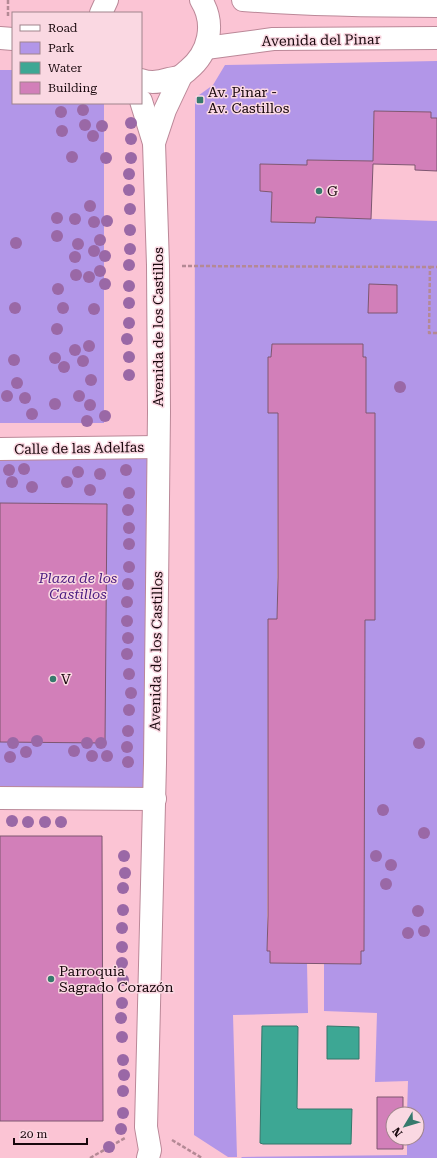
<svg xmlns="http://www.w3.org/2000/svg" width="437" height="1158" viewBox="0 0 437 1158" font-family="'Roboto Serif',serif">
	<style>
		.green { fill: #b296e8 }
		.water { fill: #3da794; stroke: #32776b }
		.building { fill: #d27fb9; stroke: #7e5671 }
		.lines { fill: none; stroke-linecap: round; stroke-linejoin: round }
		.minor-casing { stroke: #bb8898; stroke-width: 24 }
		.path { stroke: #b48995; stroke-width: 2.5; stroke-dasharray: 4 2; stroke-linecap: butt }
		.minor { stroke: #fff; stroke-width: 22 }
		.tree { fill: #9a68a6 }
		.poi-dot { fill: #367a6d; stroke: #fad8e2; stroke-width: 1.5 }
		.labels { text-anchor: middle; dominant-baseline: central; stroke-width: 3; stroke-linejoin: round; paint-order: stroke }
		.street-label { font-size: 14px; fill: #18070c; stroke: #fad8e2 }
		.poi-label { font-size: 14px; fill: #18070c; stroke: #fad8e2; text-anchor: start }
		.park-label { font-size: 14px; font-style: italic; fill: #4a1c80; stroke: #fad8e2 }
	</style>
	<rect width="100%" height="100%" fill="#fbc4d4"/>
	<g class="green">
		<polygon points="437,61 437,118 431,118 430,112 374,111 373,161 307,160 307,165 260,164 260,191 272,192 271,222 315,223 316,217 437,221 437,1158 242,1158 241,1157 407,1155 407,1138 417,1138 417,1114 407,1114 408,1081 375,1082 377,1013 324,1011 324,963 361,964 361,951 364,950 365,620 375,619 375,413 366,413 366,357 363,357 363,344 272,344 271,357 268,357 278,413 277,619 268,620 267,950 270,951 270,963 307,963 308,1013 233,1015 237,1157 228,1157 194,1135 195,98 213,85 225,65"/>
		<polygon points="0,70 13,70 13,103 104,103 104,423 0,423"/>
		<polygon points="158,447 155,799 0,798 0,449"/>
	</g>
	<g class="water">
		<polygon points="262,1026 297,1026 298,1027 297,1108 298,1109 352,1109 351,1144 263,1144 260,1143"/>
		<polygon points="327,1026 359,1027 359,1059 327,1059"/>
	</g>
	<g class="building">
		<polygon points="374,111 431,112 431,118 437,118 437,171 415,170 415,165 373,164 371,219 316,217 315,223 271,222 272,192 260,191 260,164 307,165 307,160 373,161"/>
		<polygon points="369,284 397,285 397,313 368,313"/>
		<polygon points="272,344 363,344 363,357 366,357 366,413 375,413 375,620 365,620 364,951 361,951 361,964 270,963 270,951 267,951 268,916 268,619 277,619 278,578 278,413 268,413 268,357 271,357"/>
		<polygon points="0,503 107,504 105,743 0,742"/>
		<polygon points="0,836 102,836 103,1121 0,1121"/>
		<polygon points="377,1097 403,1097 403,1114 393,1114 393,1138 403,1138 403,1149 377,1149"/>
	</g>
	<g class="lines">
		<g class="minor-casing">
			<g id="minor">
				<path d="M243,0C307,5 372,6 437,6"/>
				<polyline points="101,13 107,0"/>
				<polyline points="0,38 13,39"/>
				<polyline points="206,48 273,39 437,38"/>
				<path d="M141,80C149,83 160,82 169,79C173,78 177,78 181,76C183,74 186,72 188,70C209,53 216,24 201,0"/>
				<polyline points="141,101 154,143 158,265 159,412 155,763 146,1127 150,1150 148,1158"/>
				<polyline points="154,143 165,110 181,76"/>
				<polyline points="0,449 158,447"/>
				<polyline points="0,798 155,799"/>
			</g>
		</g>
		<g class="path">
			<polyline points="8,0 8,16"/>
			<polyline points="182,266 430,267 429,333 437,333"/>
			<polyline points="430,267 437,267"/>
			<polyline points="172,1140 202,1158"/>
			<polyline points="90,1158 125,1138"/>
		</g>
		<use href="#minor" class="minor"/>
	</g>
	<g class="tree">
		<circle cx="83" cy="110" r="6"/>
		<circle cx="61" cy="112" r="6"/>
		<circle cx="131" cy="123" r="6"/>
		<circle cx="85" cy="125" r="6"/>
		<circle cx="102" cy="126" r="6"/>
		<circle cx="62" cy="131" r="6"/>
		<circle cx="93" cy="136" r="6"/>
		<circle cx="131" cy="139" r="6"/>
		<circle cx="72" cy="157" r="6"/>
		<circle cx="106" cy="158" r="6"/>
		<circle cx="131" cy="158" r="6"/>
		<circle cx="129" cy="174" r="6"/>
		<circle cx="129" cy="190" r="6"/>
		<circle cx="90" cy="206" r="6"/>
		<circle cx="130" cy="209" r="6"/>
		<circle cx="57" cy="218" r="6"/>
		<circle cx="75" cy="219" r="6"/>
		<circle cx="107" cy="221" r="6"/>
		<circle cx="94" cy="222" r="6"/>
		<circle cx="130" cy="230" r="6"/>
		<circle cx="57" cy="236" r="6"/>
		<circle cx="100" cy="240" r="6"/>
		<circle cx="16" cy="243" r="6"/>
		<circle cx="78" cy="244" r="6"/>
		<circle cx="130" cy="249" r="6"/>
		<circle cx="94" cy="251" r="6"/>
		<circle cx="105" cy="256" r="6"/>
		<circle cx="75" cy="257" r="6"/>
		<circle cx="129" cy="265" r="6"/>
		<circle cx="100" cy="271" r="6"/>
		<circle cx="76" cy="275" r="6"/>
		<circle cx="89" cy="277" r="6"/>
		<circle cx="105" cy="284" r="6"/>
		<circle cx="129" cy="286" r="6"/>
		<circle cx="58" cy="289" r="6"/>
		<circle cx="129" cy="303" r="6"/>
		<circle cx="15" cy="308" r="6"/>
		<circle cx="63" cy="308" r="6"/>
		<circle cx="94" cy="309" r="6"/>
		<circle cx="129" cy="323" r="6"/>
		<circle cx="57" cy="329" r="6"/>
		<circle cx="127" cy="339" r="6"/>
		<circle cx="89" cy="346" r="6"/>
		<circle cx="75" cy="350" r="6"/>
		<circle cx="129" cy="357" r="6"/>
		<circle cx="55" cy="358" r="6"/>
		<circle cx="14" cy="360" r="6"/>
		<circle cx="83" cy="361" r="6"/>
		<circle cx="64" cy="367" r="6"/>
		<circle cx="129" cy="375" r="6"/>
		<circle cx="91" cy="380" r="6"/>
		<circle cx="17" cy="383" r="6"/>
		<circle cx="400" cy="387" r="6"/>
		<circle cx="7" cy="396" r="6"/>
		<circle cx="79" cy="396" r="6"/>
		<circle cx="25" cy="398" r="6"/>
		<circle cx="55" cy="404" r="6"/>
		<circle cx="90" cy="405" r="6"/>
		<circle cx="32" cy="414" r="6"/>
		<circle cx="105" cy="416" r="6"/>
		<circle cx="87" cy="421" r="6"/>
		<circle cx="24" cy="469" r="6"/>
		<circle cx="9" cy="470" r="6"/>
		<circle cx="126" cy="470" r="6"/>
		<circle cx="78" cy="472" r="6"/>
		<circle cx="100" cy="474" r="6"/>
		<circle cx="12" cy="482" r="6"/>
		<circle cx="67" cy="482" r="6"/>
		<circle cx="32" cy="487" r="6"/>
		<circle cx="90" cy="490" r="6"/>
		<circle cx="129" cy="493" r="6"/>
		<circle cx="128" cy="510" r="6"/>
		<circle cx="129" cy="528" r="6"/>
		<circle cx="129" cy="544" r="6"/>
		<circle cx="129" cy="567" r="6"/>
		<circle cx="128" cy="584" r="6"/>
		<circle cx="127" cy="602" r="6"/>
		<circle cx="127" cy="621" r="6"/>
		<circle cx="128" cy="638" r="6"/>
		<circle cx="127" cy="654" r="6"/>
		<circle cx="129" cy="674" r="6"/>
		<circle cx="131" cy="693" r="6"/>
		<circle cx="129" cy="710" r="6"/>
		<circle cx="128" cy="731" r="6"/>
		<circle cx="37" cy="741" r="6"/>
		<circle cx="13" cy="743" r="6"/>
		<circle cx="87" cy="743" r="6"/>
		<circle cx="101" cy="743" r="6"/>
		<circle cx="419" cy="743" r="6"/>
		<circle cx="127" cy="747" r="6"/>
		<circle cx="74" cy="751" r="6"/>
		<circle cx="26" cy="752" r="6"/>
		<circle cx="92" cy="756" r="6"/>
		<circle cx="107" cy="756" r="6"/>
		<circle cx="10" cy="757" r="6"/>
		<circle cx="128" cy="762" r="6"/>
		<circle cx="383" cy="810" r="6"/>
		<circle cx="12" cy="821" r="6"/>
		<circle cx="28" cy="822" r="6"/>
		<circle cx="45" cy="822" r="6"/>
		<circle cx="61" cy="822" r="6"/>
		<circle cx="424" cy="833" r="6"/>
		<circle cx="124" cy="856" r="6"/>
		<circle cx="376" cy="856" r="6"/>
		<circle cx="391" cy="865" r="6"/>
		<circle cx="125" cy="873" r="6"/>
		<circle cx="386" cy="884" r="6"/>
		<circle cx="123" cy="888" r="6"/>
		<circle cx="123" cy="910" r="6"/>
		<circle cx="418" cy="911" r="6"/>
		<circle cx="122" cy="928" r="6"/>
		<circle cx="424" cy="931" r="6"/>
		<circle cx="408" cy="933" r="6"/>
		<circle cx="122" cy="947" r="6"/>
		<circle cx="122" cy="963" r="6"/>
		<circle cx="123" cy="980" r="6"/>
		<circle cx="122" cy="1003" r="6"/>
		<circle cx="121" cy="1018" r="6"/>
		<circle cx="122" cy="1037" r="6"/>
		<circle cx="123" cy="1060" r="6"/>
		<circle cx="124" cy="1075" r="6"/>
		<circle cx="123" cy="1091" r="6"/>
		<circle cx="123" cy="1113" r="6"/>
		<circle cx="121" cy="1129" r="6"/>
		<circle cx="109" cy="1147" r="6"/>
	</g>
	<g class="poi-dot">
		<rect x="196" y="96" width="8" height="8" rx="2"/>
		<circle cx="319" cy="191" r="4"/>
		<circle cx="53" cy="679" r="4"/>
		<circle cx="51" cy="979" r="4"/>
	</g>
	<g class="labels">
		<g class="street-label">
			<text transform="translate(321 40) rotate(-1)">Avenida del Pinar</text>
			<text transform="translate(158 327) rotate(-90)">Avenida de los Castillos</text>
			<text transform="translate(79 448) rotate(-1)">Calle de las Adelfas</text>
			<text transform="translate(156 651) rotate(-89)">Avenida de los Castillos</text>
		</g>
		<g class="poi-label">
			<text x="208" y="92">Av. Pinar -<tspan x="208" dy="16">Av. Castillos</tspan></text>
			<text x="327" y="191">G</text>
			<text x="61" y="679">V</text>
			<text x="59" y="971">Parroquia<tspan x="59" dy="16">Sagrado Corazón</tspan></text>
		</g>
		<g class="park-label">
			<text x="78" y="578">Plaza de los<tspan x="78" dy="16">Castillos</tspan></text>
		</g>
	</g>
	<rect x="12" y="12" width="130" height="92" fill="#fad8e2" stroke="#a0848c"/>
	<rect x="20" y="25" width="20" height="6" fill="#ffffff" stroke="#a0848c"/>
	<text x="48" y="32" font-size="12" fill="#18070c">Road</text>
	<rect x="20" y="42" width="20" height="12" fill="#b296e8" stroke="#a0848c"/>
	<text x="48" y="52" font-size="12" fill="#18070c">Park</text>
	<rect x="20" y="62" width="20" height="12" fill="#3da794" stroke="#a0848c"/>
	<text x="48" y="72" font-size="12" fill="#18070c">Water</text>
	<rect x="20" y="82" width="20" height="12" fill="#d27fb9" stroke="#a0848c"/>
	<text x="48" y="92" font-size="12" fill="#18070c">Building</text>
	<g transform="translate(405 1126) rotate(232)"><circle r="19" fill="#fad8e2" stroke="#a0848c"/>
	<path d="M0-3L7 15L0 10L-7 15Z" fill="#367a6d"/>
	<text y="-6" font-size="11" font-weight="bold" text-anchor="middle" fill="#18070c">N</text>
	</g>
	<path d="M14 1138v6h73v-6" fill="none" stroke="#18070c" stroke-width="2"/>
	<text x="20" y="1138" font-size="12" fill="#18070c" stroke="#fad8e2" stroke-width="3" paint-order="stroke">20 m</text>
</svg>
